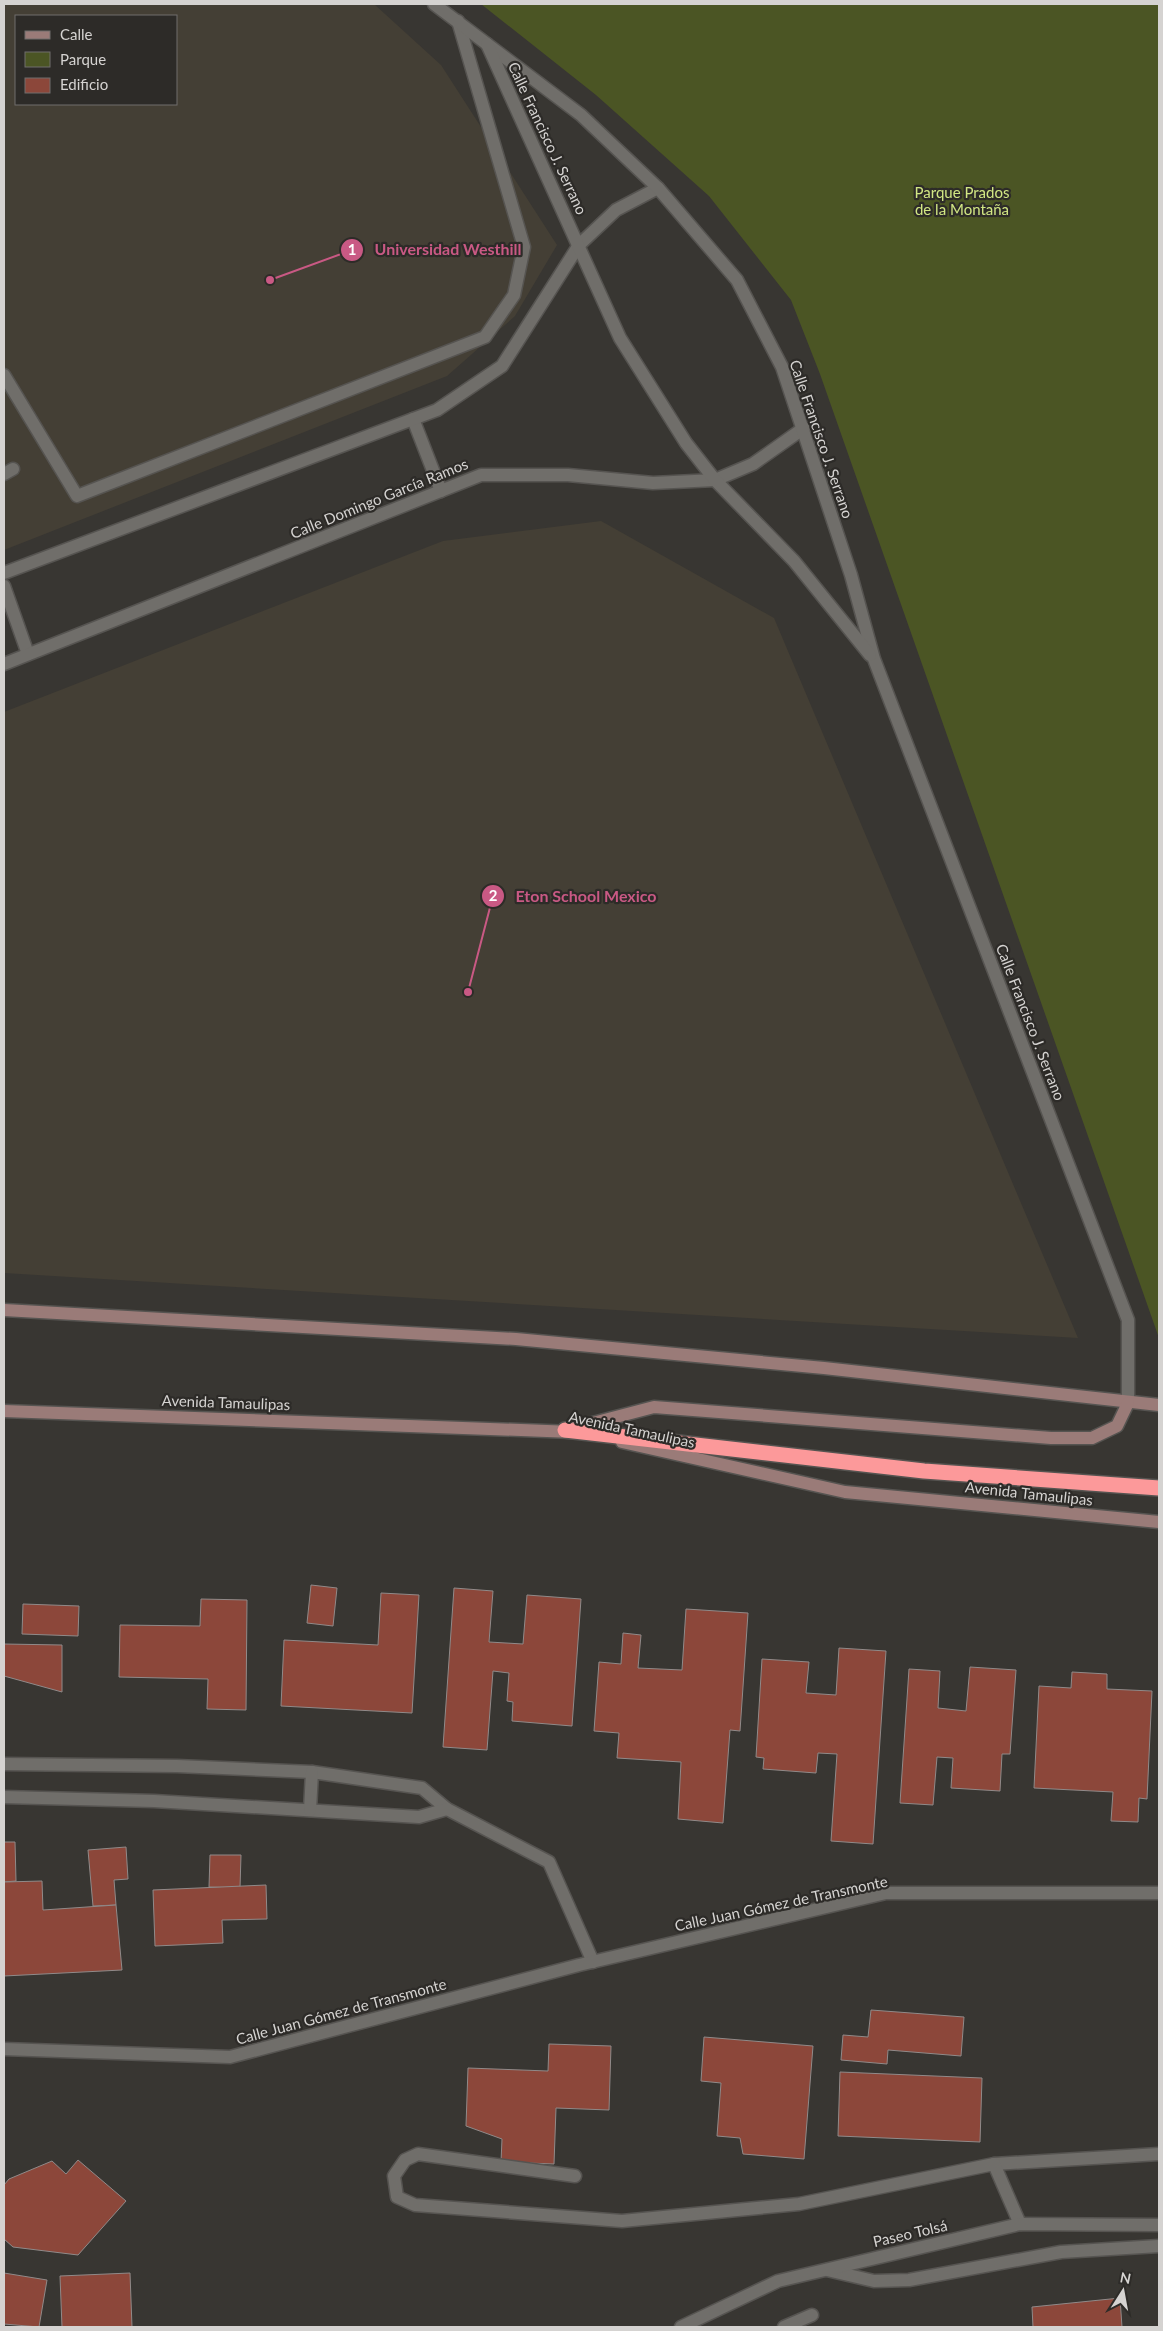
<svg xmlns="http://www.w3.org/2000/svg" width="1163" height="2331" viewBox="0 0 1163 2331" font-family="Lato,sans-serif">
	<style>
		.built { fill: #443f35; fill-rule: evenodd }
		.green { fill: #4b5524 }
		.building { fill: #8c473a; stroke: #908a89 }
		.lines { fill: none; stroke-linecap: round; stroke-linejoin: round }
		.lane-casing { stroke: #565451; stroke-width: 15 }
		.street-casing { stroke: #565451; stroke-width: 15 }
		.secondary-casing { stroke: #565451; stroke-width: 15 }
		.highway-casing { stroke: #565451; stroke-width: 18 }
		.lane { stroke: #706e6a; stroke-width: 12 }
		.street { stroke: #706e6a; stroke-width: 12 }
		.secondary { stroke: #9a7b78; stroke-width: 12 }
		.highway { stroke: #fc999a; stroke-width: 15 }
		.labels { text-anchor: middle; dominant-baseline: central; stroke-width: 4.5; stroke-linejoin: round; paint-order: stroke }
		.street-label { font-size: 15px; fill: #d5d3d1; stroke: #2d2b28 }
		.park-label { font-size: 15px; fill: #d1e683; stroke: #2d2b28 }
		.leader { fill: none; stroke: #c95984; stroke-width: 2 }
		.callout-dot { fill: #c95984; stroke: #2d2b28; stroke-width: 2 }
		.mark-label { font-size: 15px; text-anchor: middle; font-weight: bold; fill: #fff }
		.callout-label { font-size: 16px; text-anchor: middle; font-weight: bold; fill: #c95984; stroke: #2d2b28; stroke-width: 4.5; stroke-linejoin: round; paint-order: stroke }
	</style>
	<rect width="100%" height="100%" fill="#383632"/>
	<g class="built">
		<path d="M4,4H374L441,65L557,245L515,316L447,376L4,550ZM16,16H176V104H16Z"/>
		<polygon points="601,521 774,618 1078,1338 4,1273 4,712 443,541"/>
	</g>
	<polygon class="green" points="481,4 1159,4 1159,1338 820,374 791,300 709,196 596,95"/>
	<g class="building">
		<polygon points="311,1585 337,1588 333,1626 307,1623"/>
		<polygon points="454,1588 493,1591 489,1642 523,1644 527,1595 581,1599 572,1726 512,1721 513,1702 507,1701 509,1673 493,1671 487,1750 443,1747"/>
		<polygon points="381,1593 419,1595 412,1713 281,1706 284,1640 378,1645"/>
		<polygon points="201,1599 247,1600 246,1710 207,1709 208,1679 119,1677 120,1625 200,1626"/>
		<polygon points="23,1604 79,1606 78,1636 22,1634"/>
		<polygon points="686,1609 748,1613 740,1731 730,1730 723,1823 678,1819 681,1762 617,1758 619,1733 594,1731 599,1662 621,1664 623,1633 641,1635 638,1668 682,1670"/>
		<polygon points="4,1644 62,1645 62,1692 4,1676"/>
		<polygon points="839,1648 886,1651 873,1844 831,1841 837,1754 818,1753 816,1773 763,1769 764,1758 756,1757 762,1659 809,1662 806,1693 836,1695"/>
		<polygon points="970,1667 1016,1670 1010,1754 1002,1754 1000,1791 951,1788 953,1758 937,1757 933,1805 900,1803 909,1669 940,1671 938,1708 966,1711"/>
		<polygon points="1072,1672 1107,1674 1107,1689 1152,1691 1147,1799 1139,1798 1138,1822 1111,1821 1113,1792 1034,1788 1039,1686 1071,1688"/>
		<polygon points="4,1842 15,1842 16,1881 4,1882"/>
		<polygon points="126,1847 128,1879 114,1880 116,1905 93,1906 88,1850"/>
		<polygon points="210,1855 241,1855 240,1888 209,1887"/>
		<polygon points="42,1881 43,1910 116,1905 122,1970 4,1976 4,1882"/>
		<polygon points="266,1885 267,1919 222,1920 223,1943 155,1946 153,1890"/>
		<polygon points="871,2010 964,2017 961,2056 888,2050 887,2064 841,2060 843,2035 868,2037"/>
		<polygon points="704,2037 813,2046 804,2159 743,2154 740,2138 717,2136 721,2083 701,2081"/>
		<polygon points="549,2044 611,2046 609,2110 556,2108 554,2164 501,2162 502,2139 466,2126 468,2068 548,2071"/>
		<polygon points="840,2072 982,2078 980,2142 838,2136"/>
		<polygon points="78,2160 126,2201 78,2255 13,2247 4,2239 4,2185 9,2179 52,2161 66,2174"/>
		<polygon points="4,2273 47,2280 39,2327 4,2324"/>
		<polygon points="130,2273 132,2327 62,2327 60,2276"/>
		<polygon points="1120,2298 1122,2327 1033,2327 1032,2307"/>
	</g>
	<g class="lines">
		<g class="lane-casing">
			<g id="lane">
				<polyline points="4,375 77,496 485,337 514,295 524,247 458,21"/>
				<polyline points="413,419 441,491"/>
				<polyline points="4,474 13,469"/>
				<polyline points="4,573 437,410 502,366 579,245 616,210 658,188"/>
				<polyline points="4,586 28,654"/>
				<polyline points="4,664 481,475 568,475 653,483 715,480 753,464 804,428"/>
			</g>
		</g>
		<g class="street-casing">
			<g id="street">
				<polyline points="434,4 581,115 658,188 737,280 782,367 851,575 874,659 1128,1320 1128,1403"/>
				<polyline points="487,44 620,338 686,443 715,480 794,561 870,655"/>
				<polyline points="4,1764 177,1766 312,1772 422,1788 447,1809 549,1862 593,1962"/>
				<polyline points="4,1797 154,1801 419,1817 447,1809"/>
				<polyline points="310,1810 312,1772"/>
				<polyline points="4,2049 230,2057 579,1965 886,1893 1159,1893"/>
				<polyline points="994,2164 1159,2154"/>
				<polyline points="575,2176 418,2154 405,2160 394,2176 397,2197 415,2205 622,2221 799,2204 994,2164 1020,2224"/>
				<polyline points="827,2270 874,2281 909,2280 1061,2252 1159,2246"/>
				<polyline points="681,2327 778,2281 1020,2224 1159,2225"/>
				<polyline points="784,2327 812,2315"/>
			</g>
		</g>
		<g class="secondary-casing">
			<g id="secondary">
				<polyline points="4,1310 516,1339 824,1368 1159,1405"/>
				<polyline points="4,1411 573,1432"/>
				<polyline points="570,1429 654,1407 1051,1438 1092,1438 1117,1426 1128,1403"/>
				<polyline points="622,1442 845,1492 1159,1522"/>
			</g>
		</g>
		<g class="highway-casing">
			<polyline id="highway" points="565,1430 924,1471 1159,1488"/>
		</g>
		<use href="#lane" class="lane"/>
		<use href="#street" class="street"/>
		<use href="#secondary" class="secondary"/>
		<use href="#highway" class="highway"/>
	</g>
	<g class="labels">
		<g class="street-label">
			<text transform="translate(548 138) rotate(65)">Calle Francisco J. Serrano</text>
			<text transform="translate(822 439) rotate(71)">Calle Francisco J. Serrano</text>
			<text transform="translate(379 498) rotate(-22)">Calle Domingo García Ramos</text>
			<text transform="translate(1031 1022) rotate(69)">Calle Francisco J. Serrano</text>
			<text transform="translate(226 1402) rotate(2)">Avenida Tamaulipas</text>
			<text transform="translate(632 1429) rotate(12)">Avenida Tamaulipas</text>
			<text transform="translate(1029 1493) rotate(6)">Avenida Tamaulipas</text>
			<text transform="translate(781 1903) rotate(-12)">Calle Juan Gómez de Transmonte</text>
			<text transform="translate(341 2011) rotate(-15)">Calle Juan Gómez de Transmonte</text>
			<text transform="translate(910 2233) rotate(-13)">Paseo Tolsá</text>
		</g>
		<g class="park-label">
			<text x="962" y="192">Parque Prados<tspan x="962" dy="17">de la Montaña</tspan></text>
		</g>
	</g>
	<path class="leader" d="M270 280L352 250M468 992L493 896"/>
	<g class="callout-dot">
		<circle cx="270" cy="280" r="5"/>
		<circle cx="468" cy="992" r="5"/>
		<circle cx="352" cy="250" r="12"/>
		<circle cx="493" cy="896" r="12"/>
	</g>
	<g class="mark-label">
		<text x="352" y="255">1</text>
		<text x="493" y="901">2</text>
	</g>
	<g class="callout-label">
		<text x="448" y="255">Universidad Westhill</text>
		<text x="586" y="902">Eton School Mexico</text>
	</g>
	<rect width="1163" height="2331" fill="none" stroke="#d5d3d1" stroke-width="10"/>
	<rect x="15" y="15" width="162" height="90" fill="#2d2b28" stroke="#706e6c"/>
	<rect x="25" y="31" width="25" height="8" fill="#9a7b78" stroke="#706e6c"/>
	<text x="60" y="40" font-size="15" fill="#d5d3d1">Calle</text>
	<rect x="25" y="52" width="25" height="15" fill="#4b5524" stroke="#706e6c"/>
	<text x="60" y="65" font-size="15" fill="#d5d3d1">Parque</text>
	<rect x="25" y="78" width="25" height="15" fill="#8c473a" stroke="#706e6c"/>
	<text x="60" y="90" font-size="15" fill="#d5d3d1">Edificio</text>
	<g transform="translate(1123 2291) rotate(11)" stroke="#2d2b28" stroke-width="4" paint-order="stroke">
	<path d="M0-4L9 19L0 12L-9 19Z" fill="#d5d3d1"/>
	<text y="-8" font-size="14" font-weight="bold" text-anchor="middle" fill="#d5d3d1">N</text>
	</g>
</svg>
